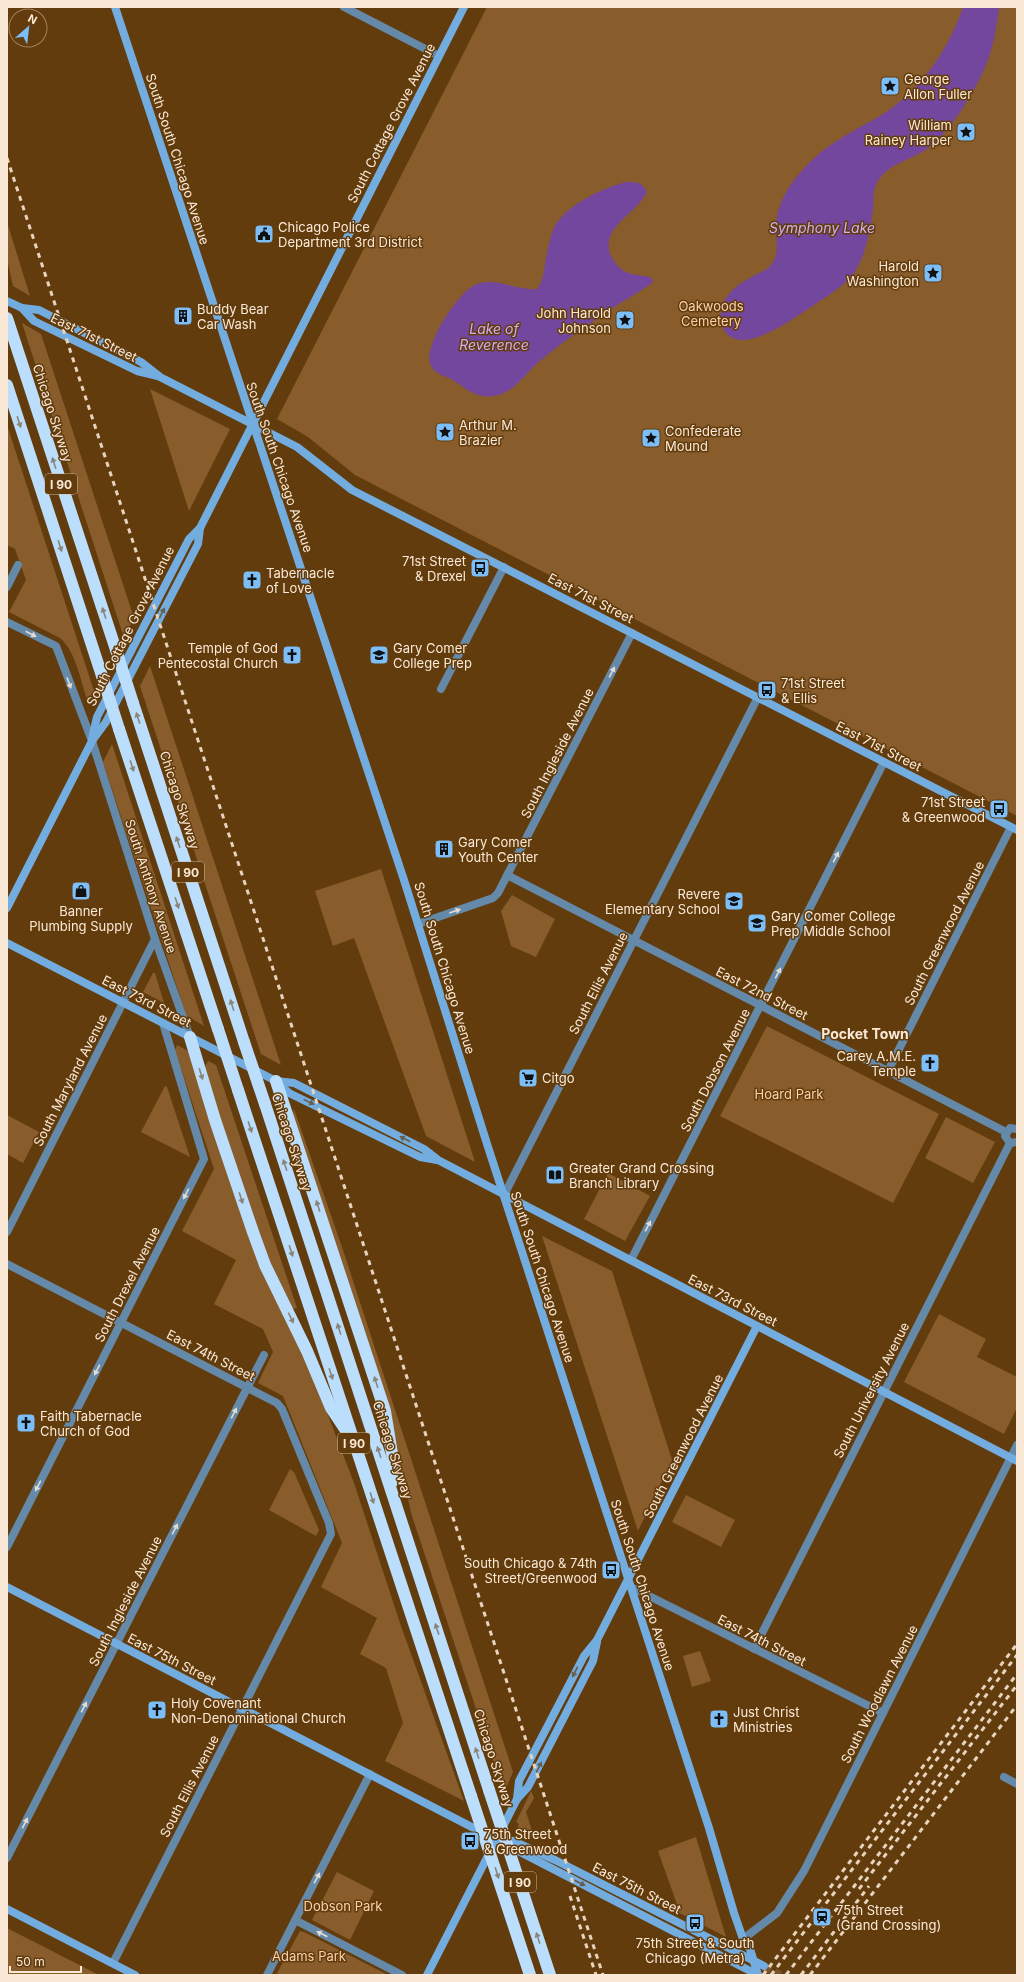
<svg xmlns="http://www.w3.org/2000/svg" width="1024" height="1982" viewBox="0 0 1024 1982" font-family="Inter,sans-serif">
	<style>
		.green { fill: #895c2c }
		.water { fill: #74479e }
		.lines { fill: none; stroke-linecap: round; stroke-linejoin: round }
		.secondary-tunnel { stroke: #79562b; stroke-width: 8; stroke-dasharray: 8 4; stroke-linecap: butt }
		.street { stroke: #6589a9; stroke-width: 8 }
		.secondary { stroke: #73ade0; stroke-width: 8 }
		.highway { stroke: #bcdefd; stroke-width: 12 }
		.rail { stroke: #e7d3be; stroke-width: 3; stroke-dasharray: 5 5; stroke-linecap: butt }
		.highway-bridge { stroke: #bcdefd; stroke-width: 12 }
		.oneway { fill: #8a8578 }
		.oneway2 { fill: #675e4c }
		.oneway3 { fill: #e4dbd1 }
		.labels { text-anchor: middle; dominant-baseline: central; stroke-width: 3; stroke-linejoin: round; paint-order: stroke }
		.shield { fill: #623c0c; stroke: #cdb59b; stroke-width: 1 }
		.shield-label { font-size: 12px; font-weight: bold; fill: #fbe9d8 }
		.poi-label { font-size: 13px; fill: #fbe9d8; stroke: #623c0c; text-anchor: start }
		.street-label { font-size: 13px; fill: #fbe9d8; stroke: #623c0c }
		.park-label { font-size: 13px; fill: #fad2ac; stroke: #623c0c }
		.water-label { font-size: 14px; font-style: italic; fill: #d0aff4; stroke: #623c0c }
		.neighbourhood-label { font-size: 14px; font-weight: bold; fill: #fbe9d8; stroke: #623c0c }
	</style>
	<rect width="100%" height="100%" fill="#623c0c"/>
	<g class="green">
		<polygon points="487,7 1017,7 1017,816 355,475 308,437 277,419"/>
		<polygon points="7,222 30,296 13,286 7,259"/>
		<polygon points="22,323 41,334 134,618 124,638"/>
		<polygon points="150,389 230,429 189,511"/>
		<path d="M7,425L95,694L91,702L87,699C80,679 76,652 60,638L9,612L26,580L15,549L7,545Z"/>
		<polygon points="150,666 281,1065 261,1054 140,686"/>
		<polygon points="112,744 204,1026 186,1015 103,762"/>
		<polygon points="381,869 475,1162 426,1136 354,938 333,946 315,891"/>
		<polygon points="512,895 555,919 536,957 511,946 501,911"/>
		<polygon points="153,973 155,973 164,1003 143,992"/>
		<polygon points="767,1026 939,1114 893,1203 720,1116"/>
		<polygon points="177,1045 188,1051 354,1483 401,1626 464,1801 385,1761 403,1723 386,1668 360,1654 377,1618 321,1587 342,1543 283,1396 258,1383 273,1352 263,1329 214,1304 236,1260 182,1231 214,1169 175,1050"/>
		<polygon points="208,1061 216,1065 297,1308 291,1309 263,1249 204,1069"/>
		<polygon points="165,1086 167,1087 190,1157 141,1132"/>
		<polygon points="294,1109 343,1250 513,1772 507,1786 502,1787 412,1516 397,1454 293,1114"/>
		<polygon points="7,1115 39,1132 23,1163 7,1154"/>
		<polygon points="946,1117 995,1142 973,1183 925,1158"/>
		<polygon points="608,1173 650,1196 625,1241 584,1219"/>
		<polygon points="542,1236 612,1271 672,1460 638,1531"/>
		<polygon points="939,1314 986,1339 977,1357 1017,1377 1017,1408 1004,1434 904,1382"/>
		<polygon points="290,1469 294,1472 319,1530 316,1536 269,1510"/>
		<polygon points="686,1495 735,1520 721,1547 672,1522"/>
		<polygon points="700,1651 711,1681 692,1687 683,1656"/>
		<polygon points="531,1791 534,1798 526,1812 534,1837 517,1829 519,1824 516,1822"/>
		<polygon points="696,1837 726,1937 668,1907 667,1902 678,1907 658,1851"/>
		<polygon points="337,1872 374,1891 350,1940 312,1920"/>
		<polygon points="7,1928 99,1975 7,1975"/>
		<polygon points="300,1931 304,1932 388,1975 276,1975"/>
	</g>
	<g class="water">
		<path d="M963,7H999C997,25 994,43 988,60C977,89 952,130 927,149C911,160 888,164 878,181C872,190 874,201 873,211C870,228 867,249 859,264C857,268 855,272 852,276C839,290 821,300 805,311C787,323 732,362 721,323C720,317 721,311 723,305C729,288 744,281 759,273C763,271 768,269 770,266C782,253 774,237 776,223C778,204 787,188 799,174C823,146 844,136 875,119C917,95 948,52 963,7Z"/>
		<path d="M626,182C637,182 642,182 647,192C637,214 601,226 610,254C613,261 619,269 626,272C635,276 644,275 652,278L653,282C641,291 629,298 617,305C591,322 565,340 541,360C526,372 515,393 494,396C479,399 467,390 456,382C448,376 435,375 431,366C421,348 458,292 475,285C495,276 516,291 537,289C545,279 544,265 547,253C549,244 551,232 556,224C570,203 603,188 626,182Z"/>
	</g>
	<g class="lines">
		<polyline class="secondary-tunnel" points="764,1966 780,1975"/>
		<g class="street">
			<polyline points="344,7 439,56"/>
			<polyline points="7,587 18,565"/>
			<polyline points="7,622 56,646 92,741 155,939 190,1037"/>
			<polyline points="441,689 504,567"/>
			<polyline points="507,875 1006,1132"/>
			<polyline points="418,924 493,898 498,893 632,633"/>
			<polyline points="888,1071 1011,827"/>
			<polyline points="1017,1129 1010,1128 1005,1136 1010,1143 1017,1142"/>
			<polyline points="504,1195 758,697"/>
			<polyline points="7,1232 155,939"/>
			<polyline points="631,1260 884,762"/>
			<polyline points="7,1264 277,1403 282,1409 329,1523 331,1534 113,1963"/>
			<polyline points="7,1547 204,1159 163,1023"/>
			<polyline points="631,1587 883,1713"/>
			<polyline points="754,1649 1010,1143"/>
			<polyline points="1004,1777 1017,1784"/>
			<polyline points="7,1858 264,1355"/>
			<polyline points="295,1920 402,1975"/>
			<polyline points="743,1939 777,1913 804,1871 1017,1445"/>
			<polyline points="267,1975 370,1774"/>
		</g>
		<g class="secondary">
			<polyline points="115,7 404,880 488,1147 709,1828 734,1913 743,1939 750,1949 758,1975"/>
			<polyline points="7,301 22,308 39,310 141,362 160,377 297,447 352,490 1017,830"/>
			<polyline points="22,308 34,321 137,371 158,376"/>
			<polyline points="92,739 97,717 189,539 200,528"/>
			<polyline points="7,908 92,741 106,722 198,544 200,528 464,7"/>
			<polyline points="7,943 276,1081 289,1093 420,1157 437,1160"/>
			<polyline points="276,1081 294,1083 424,1149 438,1160 1017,1461"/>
			<polyline points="7,1587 758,1975"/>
			<polyline points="517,1799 519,1781 584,1656 597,1640 757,1326"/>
			<polyline points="502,1839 513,1841 555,1860 764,1966"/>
			<polyline points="7,1909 135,1975"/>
			<polyline points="427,1975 517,1799 528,1787 593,1661 597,1642"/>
		</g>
		<g class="highway">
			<polyline points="7,318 116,650"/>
			<polyline points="7,385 102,676"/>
			<polyline points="133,703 244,1042"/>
			<polyline points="119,729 218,1029"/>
			<polyline points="190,1037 215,1120 253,1232 265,1265 307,1351 331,1408 345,1429"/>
			<polyline points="276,1081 385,1411 393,1460 392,1482"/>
			<polyline points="238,1090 471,1796"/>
			<polyline points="265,1104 489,1790"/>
		</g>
		<g class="rail">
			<polyline points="7,158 603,1975"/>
			<polyline points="859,1889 1017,1685"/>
			<polyline points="570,1896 596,1975"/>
			<polyline points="763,1975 1017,1644"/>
			<polyline points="771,1975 1017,1655"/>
			<polyline points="786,1975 1017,1674"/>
			<polyline points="801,1975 869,1886"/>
			<polyline points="810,1975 1017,1705"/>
		</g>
		<g class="highway-bridge">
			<polyline points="116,650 133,703"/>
			<polyline points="102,676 119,729"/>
			<polyline points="218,1029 238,1090"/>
			<polyline points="244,1042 265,1104"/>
			<polyline points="489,1790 550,1975"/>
			<polyline points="471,1796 530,1975"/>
		</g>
	</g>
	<defs><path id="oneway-solid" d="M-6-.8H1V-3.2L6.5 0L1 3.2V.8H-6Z"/></defs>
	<g class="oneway">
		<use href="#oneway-solid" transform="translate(19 422) rotate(72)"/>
		<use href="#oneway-solid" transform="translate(54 463) rotate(-108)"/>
		<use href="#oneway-solid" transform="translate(60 546) rotate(72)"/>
		<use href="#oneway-solid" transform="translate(104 613) rotate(-108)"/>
		<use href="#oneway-solid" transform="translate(138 718) rotate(-108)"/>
		<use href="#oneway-solid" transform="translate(132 766) rotate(72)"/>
		<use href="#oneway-solid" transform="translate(178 842) rotate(-108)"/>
		<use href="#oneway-solid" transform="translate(177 903) rotate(72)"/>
		<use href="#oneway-solid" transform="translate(232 1005) rotate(-108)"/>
		<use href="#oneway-solid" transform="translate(201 1074) rotate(73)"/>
		<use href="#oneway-solid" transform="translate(250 1127) rotate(72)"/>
		<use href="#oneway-solid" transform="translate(285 1165) rotate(-108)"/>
		<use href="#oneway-solid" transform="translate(241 1198) rotate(72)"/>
		<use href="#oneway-solid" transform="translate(318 1206) rotate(-108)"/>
		<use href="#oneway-solid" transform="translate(291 1251) rotate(72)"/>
		<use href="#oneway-solid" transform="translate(291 1318) rotate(64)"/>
		<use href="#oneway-solid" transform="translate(339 1329) rotate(-108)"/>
		<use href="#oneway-solid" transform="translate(331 1374) rotate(72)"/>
		<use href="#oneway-solid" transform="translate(376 1382) rotate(-108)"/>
		<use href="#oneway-solid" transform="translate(379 1452) rotate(-108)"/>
		<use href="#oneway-solid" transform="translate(372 1498) rotate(72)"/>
		<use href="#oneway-solid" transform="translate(437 1629) rotate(-108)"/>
		<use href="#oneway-solid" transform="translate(477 1753) rotate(-108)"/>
		<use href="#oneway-solid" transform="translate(497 1873) rotate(72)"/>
		<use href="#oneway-solid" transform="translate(538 1938) rotate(-108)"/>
	</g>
	<g class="oneway2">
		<use href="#oneway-solid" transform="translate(162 613) rotate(-63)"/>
		<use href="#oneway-solid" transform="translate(309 1102) rotate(26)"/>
		<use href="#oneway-solid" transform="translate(405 1139) rotate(-153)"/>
		<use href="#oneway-solid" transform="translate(575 1672) rotate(117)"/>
		<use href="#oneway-solid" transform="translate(539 1767) rotate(-63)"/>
		<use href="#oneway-solid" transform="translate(580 1883) rotate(27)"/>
	</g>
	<g class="oneway3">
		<use href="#oneway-solid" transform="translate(31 634) rotate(27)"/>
		<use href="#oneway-solid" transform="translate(612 672) rotate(-63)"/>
		<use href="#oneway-solid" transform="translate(69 683) rotate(70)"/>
		<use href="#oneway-solid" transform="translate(836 857) rotate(-63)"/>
		<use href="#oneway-solid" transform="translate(455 911) rotate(-19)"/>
		<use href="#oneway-solid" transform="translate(778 973) rotate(-63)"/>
		<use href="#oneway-solid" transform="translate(186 1194) rotate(117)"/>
		<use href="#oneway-solid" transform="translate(648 1226) rotate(-63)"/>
		<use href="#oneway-solid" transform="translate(97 1370) rotate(117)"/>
		<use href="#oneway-solid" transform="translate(234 1413) rotate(-63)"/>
		<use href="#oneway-solid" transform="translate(38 1486) rotate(117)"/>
		<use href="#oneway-solid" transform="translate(175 1529) rotate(-63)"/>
		<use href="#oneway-solid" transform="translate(84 1707) rotate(-63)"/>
		<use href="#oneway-solid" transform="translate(25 1823) rotate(-63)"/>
		<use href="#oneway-solid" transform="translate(317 1878) rotate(-62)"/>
		<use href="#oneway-solid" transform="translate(322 1934) rotate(-153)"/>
	</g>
	<defs>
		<g id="sight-square" transform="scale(1)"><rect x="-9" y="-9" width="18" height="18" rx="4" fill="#7bbef8" stroke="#623c0c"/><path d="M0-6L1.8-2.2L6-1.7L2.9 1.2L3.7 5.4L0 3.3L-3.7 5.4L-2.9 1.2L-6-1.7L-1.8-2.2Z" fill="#111"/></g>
		<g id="civic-square" transform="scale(1)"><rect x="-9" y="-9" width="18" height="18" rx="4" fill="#7bbef8" stroke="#623c0c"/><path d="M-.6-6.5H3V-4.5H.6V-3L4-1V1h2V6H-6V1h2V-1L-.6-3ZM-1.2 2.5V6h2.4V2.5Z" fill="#111"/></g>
		<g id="building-square" transform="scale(1)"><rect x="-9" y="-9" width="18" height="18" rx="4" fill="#7bbef8" stroke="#623c0c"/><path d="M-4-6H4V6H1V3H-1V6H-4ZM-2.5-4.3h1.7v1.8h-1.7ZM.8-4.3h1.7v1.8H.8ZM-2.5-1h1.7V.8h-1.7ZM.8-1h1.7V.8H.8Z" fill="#111"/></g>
		<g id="bus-square" transform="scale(1)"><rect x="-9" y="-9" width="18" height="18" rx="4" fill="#7bbef8" stroke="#623c0c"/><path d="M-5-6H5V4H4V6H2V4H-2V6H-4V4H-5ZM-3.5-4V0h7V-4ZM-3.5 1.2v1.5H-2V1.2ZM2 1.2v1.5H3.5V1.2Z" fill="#111"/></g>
		<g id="church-square" transform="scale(1)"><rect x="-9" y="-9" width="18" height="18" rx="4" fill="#7bbef8" stroke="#623c0c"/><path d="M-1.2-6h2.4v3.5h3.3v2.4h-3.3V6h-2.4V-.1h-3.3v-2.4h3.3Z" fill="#111"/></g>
		<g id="school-square" transform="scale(1)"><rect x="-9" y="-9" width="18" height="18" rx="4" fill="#7bbef8" stroke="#623c0c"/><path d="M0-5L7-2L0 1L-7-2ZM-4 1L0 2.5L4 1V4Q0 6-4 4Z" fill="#111"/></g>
		<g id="shop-square" transform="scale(1)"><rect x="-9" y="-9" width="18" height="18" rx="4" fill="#7bbef8" stroke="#623c0c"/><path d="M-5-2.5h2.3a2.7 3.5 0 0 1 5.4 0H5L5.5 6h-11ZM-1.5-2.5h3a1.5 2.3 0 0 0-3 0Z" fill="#111"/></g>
		<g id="supermarket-square" transform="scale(1)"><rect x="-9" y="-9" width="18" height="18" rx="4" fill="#7bbef8" stroke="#623c0c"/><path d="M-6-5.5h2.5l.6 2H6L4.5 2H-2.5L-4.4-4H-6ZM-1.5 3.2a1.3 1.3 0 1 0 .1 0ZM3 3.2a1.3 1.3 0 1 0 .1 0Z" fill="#111"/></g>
		<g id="library-square" transform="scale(1)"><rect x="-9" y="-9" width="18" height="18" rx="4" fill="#7bbef8" stroke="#623c0c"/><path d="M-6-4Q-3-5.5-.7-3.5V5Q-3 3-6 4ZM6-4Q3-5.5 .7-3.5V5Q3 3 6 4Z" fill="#111"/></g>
		<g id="station-square" transform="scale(1)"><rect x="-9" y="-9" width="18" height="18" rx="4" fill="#7bbef8" stroke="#623c0c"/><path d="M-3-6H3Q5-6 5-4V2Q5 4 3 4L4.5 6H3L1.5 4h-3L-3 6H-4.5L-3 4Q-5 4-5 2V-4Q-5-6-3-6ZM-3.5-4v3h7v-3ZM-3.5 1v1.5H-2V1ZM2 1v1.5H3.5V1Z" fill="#111"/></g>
	</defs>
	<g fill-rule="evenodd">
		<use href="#sight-square" x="890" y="86"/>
		<use href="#sight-square" x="966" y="132"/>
		<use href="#civic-square" x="264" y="234"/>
		<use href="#sight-square" x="933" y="273"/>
		<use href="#building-square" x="183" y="316"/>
		<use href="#sight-square" x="625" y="320"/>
		<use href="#sight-square" x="445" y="432"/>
		<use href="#sight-square" x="651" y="438"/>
		<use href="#bus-square" x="480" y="568"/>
		<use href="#church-square" x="252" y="580"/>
		<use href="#church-square" x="292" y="655"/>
		<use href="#school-square" x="379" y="655"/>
		<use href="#bus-square" x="767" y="690"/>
		<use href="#bus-square" x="999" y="809"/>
		<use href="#building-square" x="444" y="849"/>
		<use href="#shop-square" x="81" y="891"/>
		<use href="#school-square" x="734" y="901"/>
		<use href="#school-square" x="757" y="923"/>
		<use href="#church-square" x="930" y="1063"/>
		<use href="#supermarket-square" x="528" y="1078"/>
		<use href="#library-square" x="555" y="1175"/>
		<use href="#church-square" x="26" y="1423"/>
		<use href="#bus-square" x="611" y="1570"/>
		<use href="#church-square" x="157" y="1710"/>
		<use href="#church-square" x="719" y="1719"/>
		<use href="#bus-square" x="470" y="1841"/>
		<use href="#station-square" x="822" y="1917"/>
		<use href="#bus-square" x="695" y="1923"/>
	</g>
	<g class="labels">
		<g class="shield">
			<rect x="45" y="474" width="32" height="20" rx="3"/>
			<rect x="172" y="862" width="32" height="20" rx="3"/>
			<rect x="338" y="1433" width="32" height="20" rx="3"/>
			<rect x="504" y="1872" width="32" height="20" rx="3"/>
		</g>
		<g class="shield-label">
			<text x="61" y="484">I 90</text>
			<text x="188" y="872">I 90</text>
			<text x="354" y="1443">I 90</text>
			<text x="520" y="1882">I 90</text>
		</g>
		<g class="poi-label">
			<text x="904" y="79">George<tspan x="904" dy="15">Allon Fuller</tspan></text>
			<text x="952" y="125" text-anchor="end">William<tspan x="952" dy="15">Rainey Harper</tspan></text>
			<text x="278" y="227">Chicago Police<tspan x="278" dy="15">Department 3rd District</tspan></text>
			<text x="919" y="266" text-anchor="end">Harold<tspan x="919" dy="15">Washington</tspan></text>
			<text x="197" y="309">Buddy Bear<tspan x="197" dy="15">Car Wash</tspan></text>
			<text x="611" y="313" text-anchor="end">John Harold<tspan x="611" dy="15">Johnson</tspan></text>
			<text x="459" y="425">Arthur M.<tspan x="459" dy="15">Brazier</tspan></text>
			<text x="665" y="431">Confederate<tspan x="665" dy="15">Mound</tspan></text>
			<text x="466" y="561" text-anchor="end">71st Street<tspan x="466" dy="15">&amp; Drexel</tspan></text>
			<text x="266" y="573">Tabernacle<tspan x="266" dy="15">of Love</tspan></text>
			<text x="278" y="648" text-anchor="end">Temple of God<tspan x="278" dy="15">Pentecostal Church</tspan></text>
			<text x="393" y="648">Gary Comer<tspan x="393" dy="15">College Prep</tspan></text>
			<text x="781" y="683">71st Street<tspan x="781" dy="15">&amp; Ellis</tspan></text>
			<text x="985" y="802" text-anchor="end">71st Street<tspan x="985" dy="15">&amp; Greenwood</tspan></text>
			<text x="458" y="842">Gary Comer<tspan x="458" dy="15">Youth Center</tspan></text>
			<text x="720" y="894" text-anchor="end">Revere<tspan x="720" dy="15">Elementary School</tspan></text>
			<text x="81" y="911" text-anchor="middle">Banner<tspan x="81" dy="15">Plumbing Supply</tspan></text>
			<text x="771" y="916">Gary Comer College<tspan x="771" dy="15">Prep Middle School</tspan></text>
			<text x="916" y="1056" text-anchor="end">Carey A.M.E.<tspan x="916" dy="15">Temple</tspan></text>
			<text x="542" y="1078">Citgo</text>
			<text x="569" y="1168">Greater Grand Crossing<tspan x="569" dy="15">Branch Library</tspan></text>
			<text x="40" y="1416">Faith Tabernacle<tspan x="40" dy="15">Church of God</tspan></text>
			<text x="597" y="1563" text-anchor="end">South Chicago &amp; 74th<tspan x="597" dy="15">Street/Greenwood</tspan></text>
			<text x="171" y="1703">Holy Covenant<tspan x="171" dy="15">Non-Denominational Church</tspan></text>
			<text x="733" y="1712">Just Christ<tspan x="733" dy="15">Ministries</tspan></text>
			<text x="484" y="1834">75th Street<tspan x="484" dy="15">&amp; Greenwood</tspan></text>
			<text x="836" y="1910">75th Street<tspan x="836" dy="15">(Grand Crossing)</tspan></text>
			<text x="695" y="1943" text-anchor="middle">75th Street &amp; South<tspan x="695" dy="15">Chicago (Metra)</tspan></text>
		</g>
		<g class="street-label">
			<text transform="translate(391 123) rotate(-63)">South Cottage Grove Avenue</text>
			<text transform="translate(178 159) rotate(72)">South South Chicago Avenue</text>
			<text transform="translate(94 337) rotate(26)">East 71st Street</text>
			<text transform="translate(53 413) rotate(72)">Chicago Skyway</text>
			<text transform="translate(280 467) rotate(71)">South South Chicago Avenue</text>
			<text transform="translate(591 598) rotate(27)">East 71st Street</text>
			<text transform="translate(130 626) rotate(-63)">South Cottage Grove Avenue</text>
			<text transform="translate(879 746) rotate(27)">East 71st Street</text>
			<text transform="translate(557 753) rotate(-63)">South Ingleside Avenue</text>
			<text transform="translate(180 800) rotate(72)">Chicago Skyway</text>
			<text transform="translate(151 886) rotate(72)">South Anthony Avenue</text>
			<text transform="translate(944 933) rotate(-63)">South Greenwood Avenue</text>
			<text transform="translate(445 968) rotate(73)">South South Chicago Avenue</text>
			<text transform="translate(598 983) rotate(-63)">South Ellis Avenue</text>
			<text transform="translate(762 993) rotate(27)">East 72nd Street</text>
			<text transform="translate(147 1001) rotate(27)">East 73rd Street</text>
			<text transform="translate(715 1070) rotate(-63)">South Dobson Avenue</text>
			<text transform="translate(70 1080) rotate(-63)">South Maryland Avenue</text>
			<text transform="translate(292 1142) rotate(72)">Chicago Skyway</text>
			<text transform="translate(543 1277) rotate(72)">South South Chicago Avenue</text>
			<text transform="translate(127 1284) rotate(-63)">South Drexel Avenue</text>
			<text transform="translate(733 1300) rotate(27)">East 73rd Street</text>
			<text transform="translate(211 1355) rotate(27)">East 74th Street</text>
			<text transform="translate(871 1390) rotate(-63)">South University Avenue</text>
			<text transform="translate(683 1446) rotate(-63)">South Greenwood Avenue</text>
			<text transform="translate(393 1450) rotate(72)">Chicago Skyway</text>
			<text transform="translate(643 1585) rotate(72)">South South Chicago Avenue</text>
			<text transform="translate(125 1601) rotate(-63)">South Ingleside Avenue</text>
			<text transform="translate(762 1640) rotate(27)">East 74th Street</text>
			<text transform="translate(172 1659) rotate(27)">East 75th Street</text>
			<text transform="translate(879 1694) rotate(-63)">South Woodlawn Avenue</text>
			<text transform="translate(494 1758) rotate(72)">Chicago Skyway</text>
			<text transform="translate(189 1786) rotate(-63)">South Ellis Avenue</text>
			<text transform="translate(637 1888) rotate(27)">East 75th Street</text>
		</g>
		<g class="park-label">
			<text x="711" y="306">Oakwoods<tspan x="711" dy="15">Cemetery</tspan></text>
			<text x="789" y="1094">Hoard Park</text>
			<text x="343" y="1906">Dobson Park</text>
			<text x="309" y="1956">Adams Park</text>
		</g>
		<g class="water-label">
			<text x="822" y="227">Symphony Lake</text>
			<text x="494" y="328">Lake of<tspan x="494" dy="16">Reverence</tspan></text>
		</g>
		<g class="neighbourhood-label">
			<text x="865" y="1033">Pocket Town</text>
		</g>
	</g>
	<rect width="1024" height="1982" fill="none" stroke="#fbe9d8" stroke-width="16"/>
	<g transform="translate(28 28) rotate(28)"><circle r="19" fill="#623c0c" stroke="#9f815e"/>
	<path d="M0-3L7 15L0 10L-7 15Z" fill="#7bbef8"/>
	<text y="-6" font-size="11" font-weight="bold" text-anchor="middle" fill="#fbe9d8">N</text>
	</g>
	<path d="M10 1966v6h71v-6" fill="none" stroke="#fbe9d8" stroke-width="2"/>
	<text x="16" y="1966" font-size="12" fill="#fbe9d8" stroke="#623c0c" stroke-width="3" paint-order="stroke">50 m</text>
</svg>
